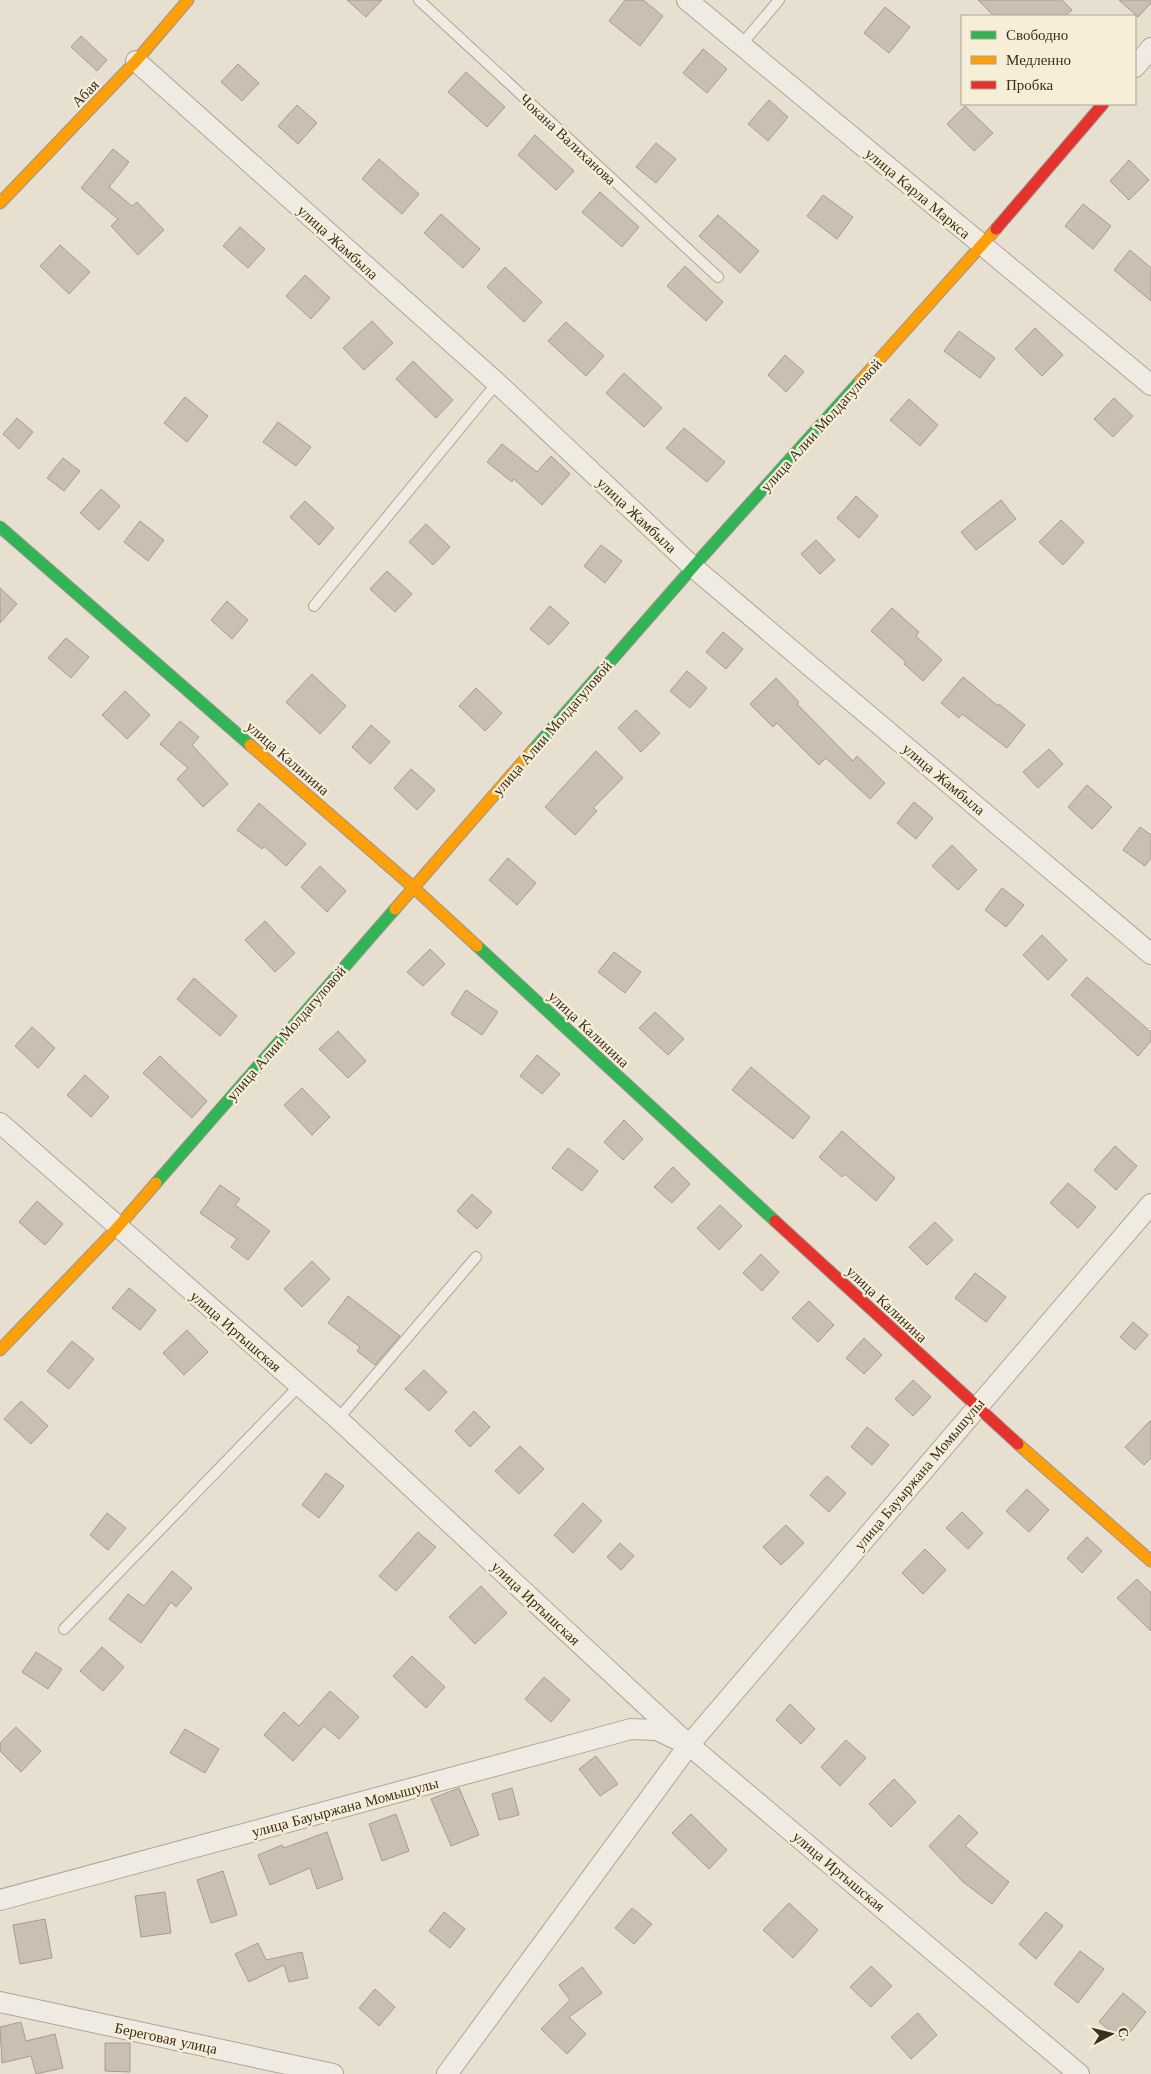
<svg xmlns="http://www.w3.org/2000/svg" width="1151" height="2074" viewBox="0 0 1151 2074" font-family="'Libre Baskerville',serif">
	<style>
		.building { fill: #cbbfb2; stroke: #a89c90 }
		.lines { fill: none; stroke-linecap: round; stroke-linejoin: round }
		.lane-casing { stroke: #ada599; stroke-width: 12 }
		.street-casing { stroke: #ada599; stroke-width: 22 }
		.fast-casing { stroke: #9c958a; stroke-width: 13 }
		.slow-casing { stroke: #9c958a; stroke-width: 13 }
		.jam-casing { stroke: #9c958a; stroke-width: 13 }
		.lane { stroke: #efebe3; stroke-width: 10 }
		.street { stroke: #efebe3; stroke-width: 20 }
		.fast { stroke: #30b455; stroke-width: 11 }
		.slow { stroke: #ff9f0a; stroke-width: 11 }
		.jam { stroke: #e5322d; stroke-width: 11 }
		.labels { text-anchor: middle; dominant-baseline: central; stroke-width: 4.5; stroke-linejoin: round; paint-order: stroke }
		.street-label { font-size: 15px; fill: #3d2e20; stroke: #f7eed8 }
	</style>
	<rect width="100%" height="100%" fill="#e7e0d1"/>
	<g class="building">
		<polygon points="347,0 382,0 366,17"/>
		<polygon points="625,0 643,0 663,16 640,46 609,21"/>
		<polygon points="978,0 1062,0 1072,10 1065,16 994,16"/>
		<polygon points="1119,0 1151,0 1151,3 1138,17"/>
		<polygon points="885,7 910,27 889,53 864,33"/>
		<polygon points="81,36 107,60 97,71 71,47"/>
		<polygon points="703,49 727,69 707,93 683,73"/>
		<polygon points="238,64 259,83 242,101 221,82"/>
		<polygon points="466,72 505,107 487,127 448,92"/>
		<polygon points="769,100 788,117 768,141 748,124"/>
		<polygon points="297,105 317,123 298,144 278,126"/>
		<polygon points="965,106 993,133 974,151 947,124"/>
		<polygon points="535,135 574,171 556,190 518,155"/>
		<polygon points="656,143 676,159 656,183 636,167"/>
		<polygon points="113,149 129,162 109,187 132,206 137,202 164,230 138,255 111,226 118,219 81,188"/>
		<polygon points="379,159 419,194 402,214 362,179"/>
		<polygon points="1129,160 1149,180 1129,200 1110,181"/>
		<polygon points="600,192 639,227 622,247 582,212"/>
		<polygon points="823,195 853,217 837,239 807,216"/>
		<polygon points="1083,204 1111,226 1093,249 1065,226"/>
		<polygon points="441,214 480,249 463,268 424,233"/>
		<polygon points="718,215 759,251 740,273 699,236"/>
		<polygon points="240,227 265,249 248,268 223,246"/>
		<polygon points="60,245 90,272 69,294 40,266"/>
		<polygon points="1130,250 1151,268 1151,301 1114,270"/>
		<polygon points="685,266 723,302 706,321 667,286"/>
		<polygon points="505,267 542,302 524,322 487,287"/>
		<polygon points="305,275 330,298 311,319 286,296"/>
		<polygon points="372,321 393,343 364,370 343,348"/>
		<polygon points="566,322 604,356 586,376 548,341"/>
		<polygon points="1035,328 1063,355 1042,376 1015,349"/>
		<polygon points="959,331 995,358 980,378 944,351"/>
		<polygon points="785,355 804,372 786,392 768,375"/>
		<polygon points="413,361 453,400 436,418 396,379"/>
		<polygon points="624,373 662,408 644,427 606,393"/>
		<polygon points="185,397 208,416 187,442 164,423"/>
		<polygon points="1114,398 1133,416 1113,437 1094,419"/>
		<polygon points="909,399 938,425 920,446 890,420"/>
		<polygon points="17,418 33,432 19,449 3,434"/>
		<polygon points="278,422 311,447 296,466 263,442"/>
		<polygon points="684,428 725,462 707,482 666,448"/>
		<polygon points="502,444 537,472 551,456 570,474 542,505 514,479 512,482 487,462"/>
		<polygon points="63,458 80,471 64,491 47,478"/>
		<polygon points="101,489 120,506 99,530 80,513"/>
		<polygon points="856,496 878,516 859,538 837,518"/>
		<polygon points="1001,500 1016,519 976,550 961,532"/>
		<polygon points="305,501 334,528 319,545 290,517"/>
		<polygon points="1061,520 1084,542 1063,565 1039,542"/>
		<polygon points="140,521 164,540 148,561 124,542"/>
		<polygon points="426,524 450,547 433,565 409,542"/>
		<polygon points="816,540 835,560 820,574 801,554"/>
		<polygon points="601,545 622,561 605,583 584,566"/>
		<polygon points="387,571 412,594 395,612 370,589"/>
		<polygon points="0,588 17,604 0,623"/>
		<polygon points="227,601 248,620 232,639 211,620"/>
		<polygon points="550,606 569,623 549,645 530,629"/>
		<polygon points="892,608 919,632 916,636 942,660 923,681 904,664 906,662 871,631"/>
		<polygon points="723,632 743,649 726,669 706,652"/>
		<polygon points="66,638 89,657 71,678 48,658"/>
		<polygon points="687,671 707,688 690,708 670,691"/>
		<polygon points="312,674 346,706 320,734 286,702"/>
		<polygon points="963,677 998,706 999,704 1025,725 1007,748 962,714 959,718 941,703"/>
		<polygon points="776,678 799,702 797,704 853,761 857,756 885,783 870,799 826,758 819,765 777,723 773,727 750,704"/>
		<polygon points="476,688 502,713 485,731 459,706"/>
		<polygon points="125,691 150,715 127,739 102,715"/>
		<polygon points="636,710 660,733 641,752 618,728"/>
		<polygon points="180,721 199,737 192,745 228,784 203,807 177,779 188,768 160,744"/>
		<polygon points="371,725 390,742 370,764 352,747"/>
		<polygon points="1049,749 1063,764 1038,788 1023,772"/>
		<polygon points="596,751 623,778 593,808 597,811 575,835 545,807"/>
		<polygon points="411,769 435,790 417,810 394,788"/>
		<polygon points="1087,785 1112,807 1092,829 1068,807"/>
		<polygon points="914,802 933,818 916,839 897,823"/>
		<polygon points="259,803 306,844 286,866 264,846 262,849 237,830"/>
		<polygon points="1140,827 1151,835 1151,858 1145,866 1123,850"/>
		<polygon points="952,845 977,870 958,890 932,866"/>
		<polygon points="508,858 536,883 517,905 489,880"/>
		<polygon points="320,866 346,891 327,912 301,887"/>
		<polygon points="1002,888 1024,905 1006,927 985,910"/>
		<polygon points="265,921 295,953 275,972 245,940"/>
		<polygon points="1042,935 1067,960 1048,980 1023,955"/>
		<polygon points="430,949 445,964 423,986 407,972"/>
		<polygon points="614,952 641,972 625,993 598,972"/>
		<polygon points="1087,977 1151,1032 1151,1041 1138,1056 1071,995"/>
		<polygon points="194,978 237,1016 220,1036 177,999"/>
		<polygon points="466,990 498,1012 482,1035 451,1014"/>
		<polygon points="655,1012 684,1039 668,1055 639,1028"/>
		<polygon points="32,1027 55,1048 38,1068 15,1046"/>
		<polygon points="338,1031 366,1061 348,1078 319,1049"/>
		<polygon points="537,1055 560,1074 542,1094 520,1076"/>
		<polygon points="160,1056 207,1101 192,1118 143,1073"/>
		<polygon points="751,1067 810,1117 793,1139 732,1090"/>
		<polygon points="85,1075 109,1097 91,1117 67,1095"/>
		<polygon points="302,1088 330,1117 312,1135 284,1105"/>
		<polygon points="624,1120 643,1139 623,1160 604,1142"/>
		<polygon points="842,1131 895,1178 876,1201 845,1174 842,1177 819,1157"/>
		<polygon points="1115,1146 1137,1166 1116,1190 1094,1170"/>
		<polygon points="568,1148 598,1171 582,1191 552,1168"/>
		<polygon points="673,1167 690,1184 672,1203 654,1187"/>
		<polygon points="1068,1183 1096,1207 1078,1228 1050,1203"/>
		<polygon points="220,1185 240,1199 235,1205 270,1231 248,1260 231,1247 237,1239 200,1213"/>
		<polygon points="472,1194 492,1212 477,1229 457,1211"/>
		<polygon points="37,1201 63,1224 45,1245 19,1222"/>
		<polygon points="720,1205 742,1226 719,1250 697,1228"/>
		<polygon points="935,1222 953,1240 927,1265 909,1247"/>
		<polygon points="761,1254 779,1272 762,1291 743,1273"/>
		<polygon points="312,1261 330,1279 302,1307 284,1289"/>
		<polygon points="975,1273 1006,1297 986,1322 955,1298"/>
		<polygon points="129,1288 156,1310 140,1330 112,1308"/>
		<polygon points="348,1296 400,1336 375,1365 357,1351 360,1347 328,1323"/>
		<polygon points="809,1301 834,1325 818,1342 792,1318"/>
		<polygon points="1133,1322 1148,1335 1135,1350 1120,1337"/>
		<polygon points="187,1330 208,1352 184,1375 163,1353"/>
		<polygon points="864,1338 882,1355 864,1374 846,1358"/>
		<polygon points="72,1341 94,1359 69,1389 47,1371"/>
		<polygon points="424,1370 447,1392 429,1411 405,1389"/>
		<polygon points="913,1380 931,1397 913,1416 895,1399"/>
		<polygon points="21,1401 48,1426 31,1444 4,1419"/>
		<polygon points="474,1411 490,1427 470,1447 455,1431"/>
		<polygon points="1151,1420 1151,1458 1144,1465 1125,1447"/>
		<polygon points="867,1427 889,1445 872,1465 851,1447"/>
		<polygon points="520,1446 544,1469 519,1494 495,1471"/>
		<polygon points="326,1473 344,1486 319,1518 302,1505"/>
		<polygon points="827,1476 846,1493 829,1512 810,1495"/>
		<polygon points="1027,1489 1049,1510 1029,1532 1006,1511"/>
		<polygon points="583,1503 602,1521 573,1553 554,1535"/>
		<polygon points="962,1512 983,1533 968,1549 946,1528"/>
		<polygon points="107,1513 126,1528 108,1550 90,1535"/>
		<polygon points="786,1525 804,1543 781,1565 763,1547"/>
		<polygon points="418,1532 436,1547 396,1591 379,1576"/>
		<polygon points="1087,1537 1102,1551 1082,1573 1067,1558"/>
		<polygon points="620,1543 634,1556 621,1570 607,1557"/>
		<polygon points="925,1549 946,1570 923,1594 902,1573"/>
		<polygon points="172,1571 192,1588 176,1607 171,1602 141,1643 109,1619 128,1594 144,1606"/>
		<polygon points="1137,1579 1151,1593 1151,1631 1117,1598"/>
		<polygon points="481,1586 507,1613 475,1644 449,1617"/>
		<polygon points="102,1647 124,1667 103,1691 80,1671"/>
		<polygon points="36,1652 62,1669 48,1689 22,1672"/>
		<polygon points="412,1656 445,1687 426,1708 393,1676"/>
		<polygon points="544,1677 570,1700 551,1722 525,1699"/>
		<polygon points="330,1691 359,1717 339,1739 324,1726 293,1761 264,1735 284,1712 299,1726"/>
		<polygon points="790,1704 815,1729 801,1744 776,1720"/>
		<polygon points="16,1727 41,1751 21,1772 0,1751 0,1743"/>
		<polygon points="185,1729 219,1749 205,1773 170,1753"/>
		<polygon points="846,1740 866,1758 840,1786 821,1767"/>
		<polygon points="596,1756 618,1784 600,1796 579,1769"/>
		<polygon points="894,1779 916,1802 891,1827 869,1804"/>
		<polygon points="459,1788 479,1835 451,1846 431,1799"/>
		<polygon points="512,1788 519,1815 499,1820 492,1794"/>
		<polygon points="396,1814 409,1851 382,1861 369,1824"/>
		<polygon points="691,1814 727,1850 709,1869 672,1833"/>
		<polygon points="959,1815 978,1833 965,1846 1009,1882 992,1904 962,1881 929,1846"/>
		<polygon points="327,1832 343,1879 317,1889 310,1868 270,1885 258,1855 282,1845 284,1848"/>
		<polygon points="223,1871 237,1915 211,1923 197,1880"/>
		<polygon points="165,1892 171,1933 141,1937 135,1896"/>
		<polygon points="789,1903 818,1930 793,1958 763,1930"/>
		<polygon points="632,1908 652,1924 634,1944 615,1928"/>
		<polygon points="444,1912 465,1929 450,1948 429,1931"/>
		<polygon points="1046,1912 1063,1926 1036,1959 1019,1944"/>
		<polygon points="45,1919 52,1958 20,1964 13,1925"/>
		<polygon points="258,1943 266,1960 302,1952 308,1978 289,1982 284,1965 249,1982 235,1954"/>
		<polygon points="1080,1951 1104,1969 1078,2003 1054,1984"/>
		<polygon points="871,1966 892,1986 871,2007 850,1987"/>
		<polygon points="582,1967 602,1993 569,2017 586,2034 567,2054 541,2029 570,2000 559,1985"/>
		<polygon points="375,1989 395,2007 379,2026 359,2008"/>
		<polygon points="1123,1993 1146,2012 1123,2041 1099,2022"/>
		<polygon points="918,2013 937,2035 911,2059 891,2037"/>
		<polygon points="21,2022 26,2041 55,2034 63,2068 36,2074 31,2056 2,2063 0,2027"/>
		<polygon points="105,2043 130,2043 130,2072 105,2071"/>
	</g>
	<g class="lines">
		<g class="lane-casing">
			<g id="lane">
				<polyline points="419,0 718,277"/>
				<polyline points="741,45 779,0"/>
				<polyline points="314,606 497,383"/>
				<polyline points="338,1419 476,1257"/>
				<polyline points="64,1629 299,1386"/>
			</g>
		</g>
		<g class="street-casing">
			<g id="street">
				<polyline points="687,0 1151,385"/>
				<polyline points="136,61 497,383 693,567 1151,954"/>
				<polyline points="1135,67 1151,48"/>
				<polyline points="0,1123 338,1419 689,1745 1079,2074"/>
				<polyline points="0,1900 631,1729 657,1730 678,1740"/>
				<polyline points="0,2002 333,2074"/>
				<polyline points="447,2074 689,1745 1151,1204"/>
			</g>
		</g>
		<g class="fast-casing">
			<g id="fast">
				<polyline points="0,527 250,745"/>
				<polyline points="533,750 693,567 860,381"/>
				<polyline points="477,946 775,1221"/>
				<polyline points="156,1183 395,909"/>
			</g>
		</g>
		<g class="slow-casing">
			<g id="slow">
				<polyline points="0,203 136,61 188,0"/>
				<polyline points="860,381 996,229"/>
				<polyline points="250,745 413,887 477,946"/>
				<polyline points="395,909 533,750"/>
				<polyline points="0,1350 117,1228 156,1183"/>
				<polyline points="1018,1444 1151,1561"/>
			</g>
		</g>
		<g class="jam-casing">
			<g id="jam">
				<polyline points="996,229 1103,104"/>
				<polyline points="775,1221 1018,1444"/>
			</g>
		</g>
		<use href="#lane" class="lane"/>
		<use href="#street" class="street"/>
		<use href="#fast" class="fast"/>
		<use href="#slow" class="slow"/>
		<use href="#jam" class="jam"/>
	</g>
	<g class="labels">
		<g class="street-label">
			<text transform="translate(85 93) rotate(-46)">Абая</text>
			<text transform="translate(568 139) rotate(43)">Чокана Валиханова</text>
			<text transform="translate(918 193) rotate(40)">улица Карла Маркса</text>
			<text transform="translate(338 242) rotate(42)">улица Жамбыла</text>
			<text transform="translate(821 425) rotate(-48)">улица Алии Молдагуловой</text>
			<text transform="translate(637 515) rotate(43)">улица Жамбыла</text>
			<text transform="translate(552 728) rotate(-49)">улица Алии Молдагуловой</text>
			<text transform="translate(288 758) rotate(41)">улица Калинина</text>
			<text transform="translate(944 779) rotate(40)">улица Жамбыла</text>
			<text transform="translate(589 1029) rotate(43)">улица Калинина</text>
			<text transform="translate(286 1033) rotate(-49)">улица Алии Молдагуловой</text>
			<text transform="translate(887 1304) rotate(43)">улица Калинина</text>
			<text transform="translate(236 1331) rotate(41)">улица Иртышская</text>
			<text transform="translate(919 1474) rotate(-50)">улица Бауыржана Момышулы</text>
			<text transform="translate(536 1603) rotate(43)">улица Иртышская</text>
			<text transform="translate(345 1807) rotate(-15)">улица Бауыржана Момышулы</text>
			<text transform="translate(839 1871) rotate(40)">улица Иртышская</text>
			<text transform="translate(166 2038) rotate(12)">Береговая улица</text>
		</g>
	</g>
	<rect x="961" y="15" width="175" height="90" fill="#f7eed8" stroke="#ada18e"/>
	<rect x="971" y="31" width="25" height="8" fill="#30b455" stroke="#ada18e"/>
	<text x="1006" y="40" font-size="15" fill="#3d2e20">Свободно</text>
	<rect x="971" y="56" width="25" height="8" fill="#ff9f0a" stroke="#ada18e"/>
	<text x="1006" y="65" font-size="15" fill="#3d2e20">Медленно</text>
	<rect x="971" y="81" width="25" height="8" fill="#e5322d" stroke="#ada18e"/>
	<text x="1006" y="90" font-size="15" fill="#3d2e20">Пробка</text>
	<g transform="translate(1111 2034) rotate(83)" stroke="#f7eed8" stroke-width="4" paint-order="stroke">
	<path d="M0-4L9 19L0 12L-9 19Z" fill="#3d2e20"/>
	<text y="-8" font-size="14" font-weight="bold" text-anchor="middle" fill="#3d2e20">С</text>
	</g>
</svg>
